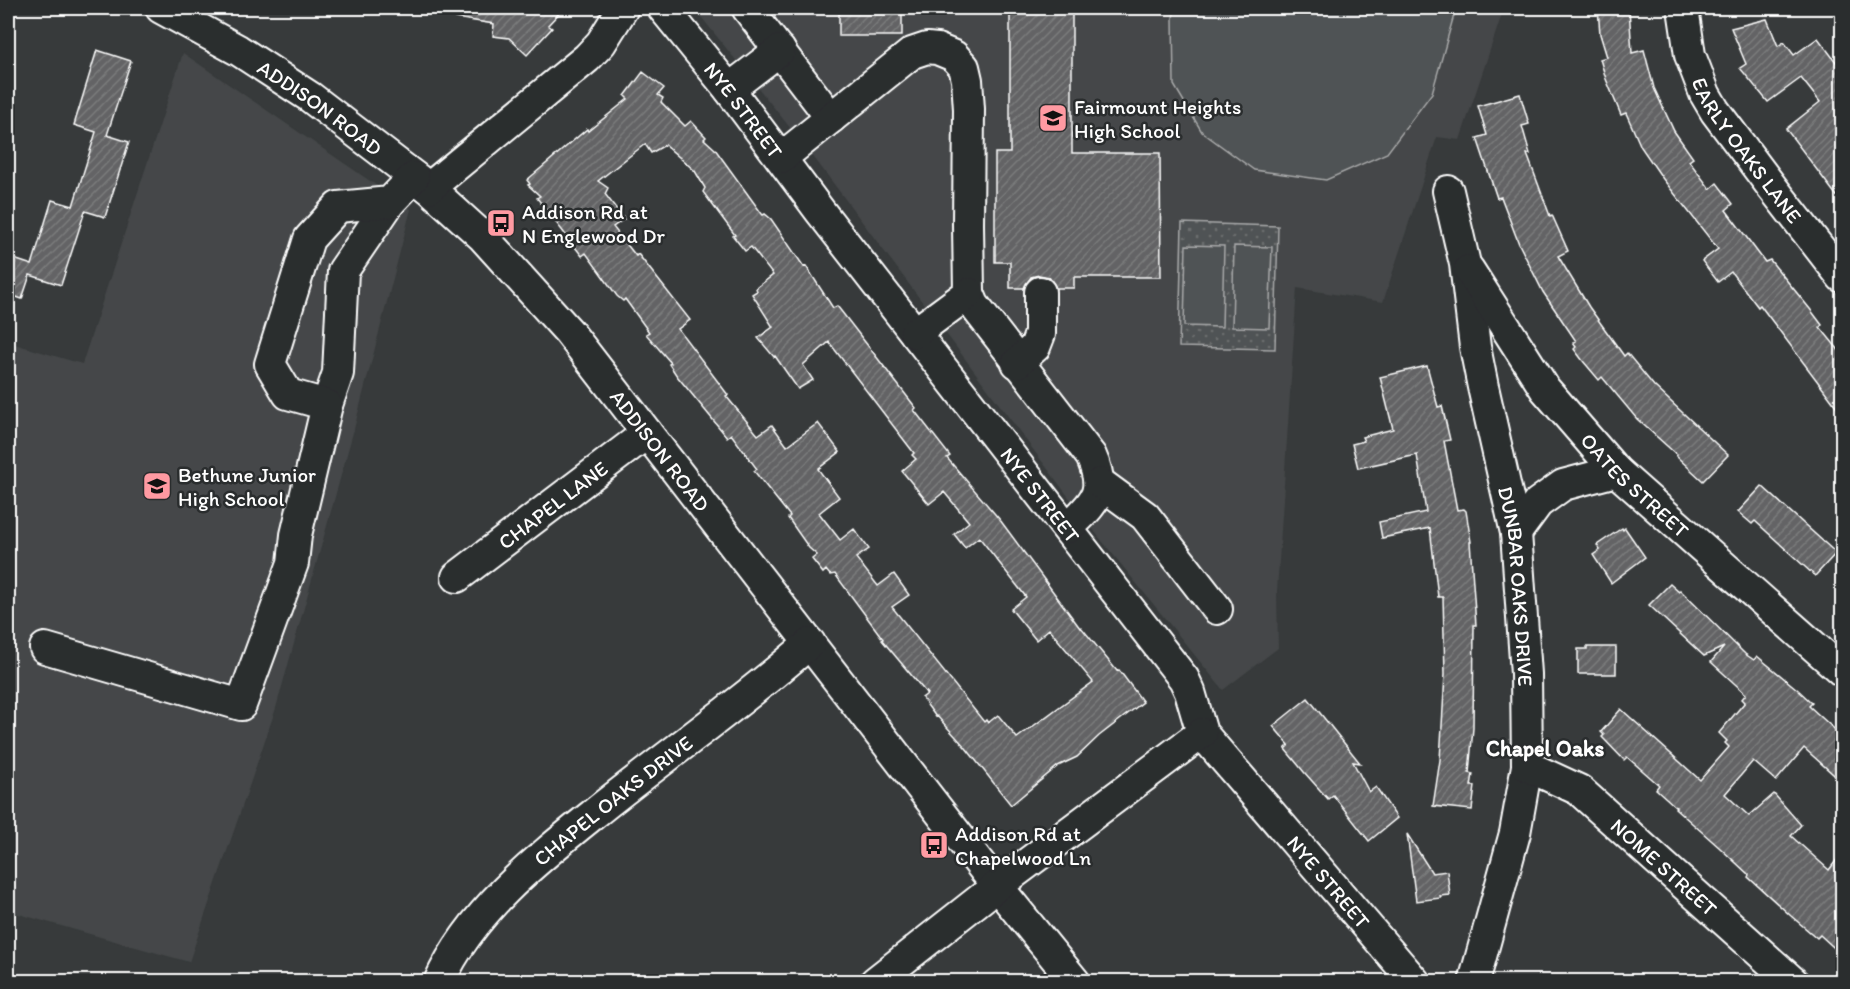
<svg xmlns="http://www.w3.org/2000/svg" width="1850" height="989" viewBox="0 0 1850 989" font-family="Itim,sans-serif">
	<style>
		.built { fill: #444748 }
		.park { fill: url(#park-dots); stroke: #a8a9aa; stroke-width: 1.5 }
		.pitch { fill: #505354; stroke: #a8a9aa; stroke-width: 1.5 }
		.building { fill: url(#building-hatch); stroke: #fff; stroke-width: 1.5; fill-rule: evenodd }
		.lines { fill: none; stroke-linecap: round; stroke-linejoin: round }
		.minor-casing { stroke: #fff; stroke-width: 34 }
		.minor { stroke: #2a2d2e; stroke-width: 30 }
		.labels { text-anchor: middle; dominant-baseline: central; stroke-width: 5; stroke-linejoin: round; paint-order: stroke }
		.poi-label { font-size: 21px; fill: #fff; stroke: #2a2d2e; text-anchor: start }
		.street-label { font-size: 21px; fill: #fff; stroke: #2a2d2e }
		.neighbourhood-label { font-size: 22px; font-weight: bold; fill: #fff; stroke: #2a2d2e }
	</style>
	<defs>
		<pattern id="park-dots" width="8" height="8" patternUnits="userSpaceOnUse" patternTransform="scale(1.5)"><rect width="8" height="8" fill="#505354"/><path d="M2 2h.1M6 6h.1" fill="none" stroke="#6a6d6e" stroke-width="1.8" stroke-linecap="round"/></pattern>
		<pattern id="building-hatch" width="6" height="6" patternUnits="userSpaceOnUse" patternTransform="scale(1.5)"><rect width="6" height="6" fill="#636465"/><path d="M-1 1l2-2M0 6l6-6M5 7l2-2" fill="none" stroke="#7a7b7c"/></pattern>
	</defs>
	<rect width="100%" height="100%" fill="#373a3b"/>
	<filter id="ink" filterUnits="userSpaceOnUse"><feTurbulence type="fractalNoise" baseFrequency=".0167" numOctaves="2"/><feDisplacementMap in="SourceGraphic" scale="12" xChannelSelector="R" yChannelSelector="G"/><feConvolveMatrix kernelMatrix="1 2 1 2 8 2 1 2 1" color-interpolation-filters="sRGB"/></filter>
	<g filter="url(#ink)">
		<g class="built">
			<polygon points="694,8 1504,8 1460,140 1437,137 1383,302 1297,288 1277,591 1278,648 1223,690 1098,536 815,159"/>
			<polygon points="183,53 411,209 354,429 276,708 189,962 8,911 8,342 82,364"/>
		</g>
		<polygon class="park" points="1182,223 1278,226 1275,349 1179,347"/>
		<g class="pitch">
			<polygon points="1176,8 1456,8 1432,93 1387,153 1326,180 1254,170 1202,132 1174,85 1173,17"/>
			<polygon points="1186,245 1224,246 1222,327 1184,326"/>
			<polygon points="1234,246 1272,247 1269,328 1232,327"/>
		</g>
		<g class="building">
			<polygon points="457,8 564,8 548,25 552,28 527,55 509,38 493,36 494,24 456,18"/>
			<rect x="839" y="8" width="63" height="28"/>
			<polygon points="1010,8 1072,8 1072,153 1160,153 1161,277 1074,277 1074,288 1056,288 1049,277 1039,275 1031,277 1024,288 1010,288 1010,262 995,262 995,153 1010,153"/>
			<polygon points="1598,8 1629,8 1632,53 1644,50 1654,88 1674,131 1693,158 1689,161 1710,189 1717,183 1733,204 1726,210 1765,262 1770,260 1810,309 1822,325 1820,327 1842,354 1842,414 1760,305 1758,307 1731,272 1718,282 1702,261 1718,249 1663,179 1641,147 1626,113 1621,115 1606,79 1600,59 1607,57 1600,34"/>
			<polygon points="1767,19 1778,46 1784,42 1794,55 1818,38 1836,62 1842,59 1842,203 1786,129 1820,102 1801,78 1768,102 1740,68 1746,64 1731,28"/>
			<polygon points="97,50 131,61 107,135 129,142 105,217 85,211 61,285 30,275 22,299 8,294 8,257 32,265 52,200 73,206 96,132 74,125"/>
			<path d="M643,72L664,88L658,95L663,98L661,102L685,126L691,121L706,137L704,139L715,149L762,214L763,215L765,214L771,219L804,267L806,266L833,308L837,306L841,311L916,408L914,410L950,456L947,458L1000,520L1080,628L1081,627L1117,671L1119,670L1143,702L1099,736L1077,757L1058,766L1011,805L966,748L937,716L936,717L922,698L927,694L882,640L883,639L835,574L830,575L826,570L823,573L812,559L817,555L809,548L788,518L790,516L754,471L757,469L731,434L727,437L677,376L669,364L671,363L646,334L649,332L625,299L623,301L617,296L586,253L582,256L537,198L540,196L528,185L530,184L527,180L587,129L588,131L628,99L625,96ZM645,144L651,153L665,145L695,171L705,188L703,192L735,235L733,236L745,251L751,247L773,275L756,288L757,291L752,294L773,327L758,338L774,357L775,356L798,389L813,380L803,365L829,342L914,453L912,455L916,459L902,471L929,504L944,492L969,522L954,534L965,548L979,537L1026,597L1011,609L1036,640L1049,629L1093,682L1017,738L998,715L988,723L986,720L984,722L892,607L909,595L894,574L878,586L856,558L869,549L854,529L840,540L819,513L839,497L818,469L840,452L818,423L787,446L772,425L758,435L726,396L728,395L678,329L690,320L638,254L636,256L613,227L624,219L605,194L608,188L598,181Z"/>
			<polygon points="1520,94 1529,124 1522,126 1530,154 1527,154 1550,216 1552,215 1568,251 1558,256 1589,307 1624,356 1627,353 1654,386 1728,455 1703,481 1676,456 1677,455 1637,419 1602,377 1599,380 1583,361 1574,349 1576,347 1573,343 1576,341 1543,292 1519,244 1501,197 1497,198 1477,138 1487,135 1478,106"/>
			<polygon points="1427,366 1438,407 1442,406 1450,440 1444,441 1457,510 1464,509 1466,511 1471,542 1470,542 1476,625 1474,625 1473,728 1469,773 1473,774 1471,786 1475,786 1472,810 1433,806 1440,760 1445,674 1443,597 1438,597 1430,528 1382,538 1379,522 1426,512 1417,455 1358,468 1352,444 1364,441 1362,437 1393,429 1380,377"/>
			<polygon points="1762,486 1836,553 1815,576 1755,521 1752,524 1738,512"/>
			<polygon points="1622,528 1623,530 1625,528 1645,557 1611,583 1593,555 1600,550 1597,545"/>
			<polygon points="1670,584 1679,592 1680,590 1745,654 1754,660 1757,656 1797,689 1812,703 1809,706 1842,736 1842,782 1804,748 1776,781 1753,761 1725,794 1749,816 1774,794 1801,825 1791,836 1829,870 1842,853 1842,955 1820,935 1817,938 1791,916 1748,877 1749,875 1720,848 1675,808 1676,807 1656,789 1659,785 1627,757 1624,760 1602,737 1604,735 1601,732 1621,709 1700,780 1729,747 1725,743 1727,741 1719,733 1745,702 1742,699 1746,694 1711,662 1724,647 1704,656 1649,605"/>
			<polygon points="1587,647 1616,647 1616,674 1578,674 1578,649 1587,649"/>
			<polygon points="1308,698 1360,763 1353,762 1369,792 1376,787 1397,818 1369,841 1333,795 1328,799 1304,772 1285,749 1289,745 1273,726"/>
			<polygon points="1407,834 1432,873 1447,871 1450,895 1440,896 1441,898 1416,901"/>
		</g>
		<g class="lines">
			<g class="minor-casing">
				<g id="minor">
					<path id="s1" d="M161,8L238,50L310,97L429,188L483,237L569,332L997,886L1075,982"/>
					<path id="s2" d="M663,8L729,89L820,211L1184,679L1190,692L1202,733L1415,982"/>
					<polyline points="747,8 831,118"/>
					<path id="s3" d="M1683,8L1690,55L1705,94L1715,111L1772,187L1842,277"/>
					<polyline points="729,89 780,50"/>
					<path d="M781,158L912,53L927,48L937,49L954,56L964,67L967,80L969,109L968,224L969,293L974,305L1091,456C1108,494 1094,502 1068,528"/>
					<polyline points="429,188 587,58 601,43 623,8"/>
					<path id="s4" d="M1448,191L1465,264L1475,347L1483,387L1516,533L1526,674L1527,766L1515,833L1474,982"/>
					<path id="s5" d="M1469,270L1545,389L1616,471L1842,671"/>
					<polyline points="915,333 969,293"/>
					<polyline points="1017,363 1035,347 1040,334 1040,292"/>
					<polyline points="327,405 338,373 343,271 390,202"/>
					<polyline points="1100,483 1145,516 1217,609"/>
					<polyline points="1516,533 1538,503 1563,485 1616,471"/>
					<path id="s6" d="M457,577L647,433"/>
					<polyline points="45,648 241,705 293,563 296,535 327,405 288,394 270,364 309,239 338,207 390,202 414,177"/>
					<path id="s7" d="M1527,766L1579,790L1793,982"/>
					<path id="s8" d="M439,982C473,907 544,854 606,804C674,750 745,700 810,643"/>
					<polyline points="875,982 997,886 1202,733"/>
				</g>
			</g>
			<use href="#minor" class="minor"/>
		</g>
	</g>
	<defs>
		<g id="school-square" transform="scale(1.5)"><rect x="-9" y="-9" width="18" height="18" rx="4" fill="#ff9aa2" stroke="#2a2d2e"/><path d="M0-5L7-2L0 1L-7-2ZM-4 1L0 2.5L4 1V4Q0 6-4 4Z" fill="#111"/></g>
		<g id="bus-square" transform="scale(1.5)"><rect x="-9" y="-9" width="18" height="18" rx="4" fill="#ff9aa2" stroke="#2a2d2e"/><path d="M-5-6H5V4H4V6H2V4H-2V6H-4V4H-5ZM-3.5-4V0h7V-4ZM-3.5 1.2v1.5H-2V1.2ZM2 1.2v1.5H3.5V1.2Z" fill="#111"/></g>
	</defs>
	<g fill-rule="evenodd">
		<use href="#school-square" x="1053" y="118"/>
		<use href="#bus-square" x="501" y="223"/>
		<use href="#school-square" x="157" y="486"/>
		<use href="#bus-square" x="934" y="845"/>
	</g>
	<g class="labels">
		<g class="poi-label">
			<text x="1074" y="106">Fairmount Heights<tspan x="1074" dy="24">High School</tspan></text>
			<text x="522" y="211">Addison Rd at<tspan x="522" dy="24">N Englewood Dr</tspan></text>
			<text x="178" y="474">Bethune Junior<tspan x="178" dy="24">High School</tspan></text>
			<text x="955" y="833">Addison Rd at<tspan x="955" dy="24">Chapelwood Ln</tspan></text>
		</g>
		<g class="street-label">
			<text stroke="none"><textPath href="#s1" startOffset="188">ADDISON ROAD</textPath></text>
			<text stroke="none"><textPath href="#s2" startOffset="130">NYE STREET</textPath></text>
			<text stroke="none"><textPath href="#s3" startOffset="159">EARLY OAKS LANE</textPath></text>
			<text stroke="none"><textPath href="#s1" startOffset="674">ADDISON ROAD</textPath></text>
			<text stroke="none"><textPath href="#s5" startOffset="273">OATES STREET</textPath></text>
			<text stroke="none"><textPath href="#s2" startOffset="616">NYE STREET</textPath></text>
			<text stroke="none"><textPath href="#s6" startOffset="120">CHAPEL LANE</textPath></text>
			<text stroke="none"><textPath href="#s4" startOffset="402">DUNBAR OAKS DRIVE</textPath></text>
			<text stroke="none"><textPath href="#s8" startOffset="254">CHAPEL OAKS DRIVE</textPath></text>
			<text stroke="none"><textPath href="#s7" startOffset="172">NOME STREET</textPath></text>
			<text stroke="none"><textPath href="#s2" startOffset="1102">NYE STREET</textPath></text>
		</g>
		<g class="neighbourhood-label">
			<text x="1545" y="748">Chapel Oaks</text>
		</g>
	</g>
	<rect width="1850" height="989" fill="none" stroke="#2a2d2e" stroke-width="30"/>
	<rect x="15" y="15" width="1820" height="959" fill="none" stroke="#fff" stroke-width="2" filter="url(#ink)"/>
</svg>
